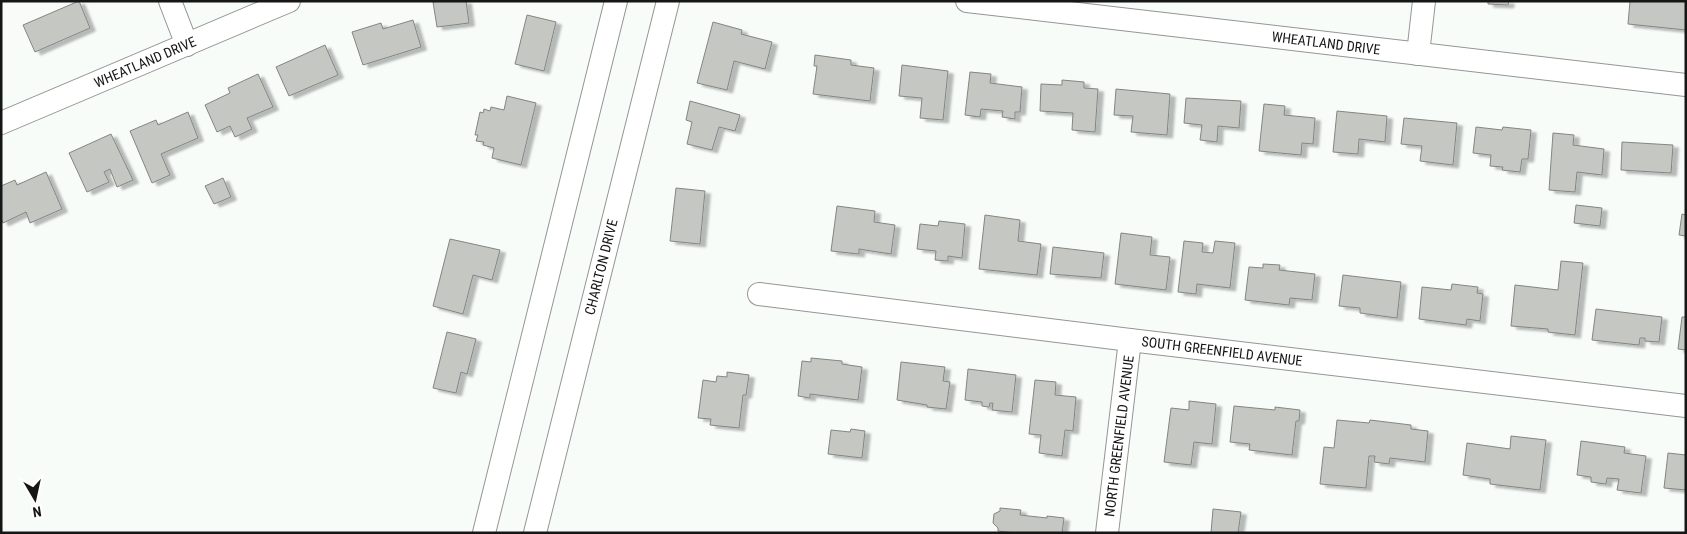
<svg xmlns="http://www.w3.org/2000/svg" width="1687" height="534" viewBox="0 0 1687 534" font-family="'Roboto Condensed',sans-serif">
	<style>
		.building { fill: #c5c7c3; stroke: #838581; filter: url(#shadow) }
		.lines { fill: none; stroke-linecap: round; stroke-linejoin: round }
		.street-casing { stroke: #929694; stroke-width: 24 }
		.street { stroke: #fff; stroke-width: 22 }
		.labels { text-anchor: middle; dominant-baseline: central; stroke-width: 4; stroke-linejoin: round; paint-order: stroke }
		.street-label { font-size: 14px; fill: #151615; stroke: #fff }
	</style>
	<defs>
		<filter id="shadow"><feDropShadow dx="5.5" dy="3" stdDeviation="1" flood-color="#0004"/></filter>
	</defs>
	<rect width="100%" height="100%" fill="#f7fcf9"/>
	<g class="building">
		<polygon points="79,1 90,28 35,52 23,25"/>
		<polygon points="442,1 466,1 469,23 437,27 433,2"/>
		<polygon points="1488,1 1509,1 1508,5 1488,4"/>
		<polygon points="1630,1 1686,1 1686,30 1628,24"/>
		<polygon points="527,15 556,22 544,71 515,64"/>
		<polygon points="413,20 421,47 363,65 352,32 381,23 383,29"/>
		<polygon points="713,22 742,30 741,34 772,42 765,69 734,61 727,90 697,83"/>
		<polygon points="325,45 338,75 289,96 276,67"/>
		<polygon points="815,55 851,60 851,65 874,68 870,101 813,94 817,66 814,66"/>
		<polygon points="902,65 948,71 943,120 920,118 922,98 899,96"/>
		<polygon points="970,72 991,74 990,83 1022,87 1020,112 1015,112 1015,119 1002,117 1003,111 981,109 980,117 965,115"/>
		<polygon points="258,74 273,107 247,118 252,129 235,137 230,126 217,132 205,105 230,93 228,88"/>
		<polygon points="1062,80 1084,82 1084,88 1098,89 1095,132 1072,130 1073,113 1040,111 1041,84 1062,85"/>
		<polygon points="1116,89 1170,94 1167,135 1131,132 1133,116 1114,115"/>
		<polygon points="507,96 536,103 521,165 492,158 494,148 483,145 484,142 476,141 478,135 475,135 480,112 483,113 484,109 490,111 491,107 504,110"/>
		<polygon points="1186,98 1241,101 1239,128 1218,126 1217,142 1200,140 1202,125 1184,123"/>
		<polygon points="690,101 740,115 735,131 719,127 712,150 687,144 692,122 686,120"/>
		<polygon points="1264,104 1285,106 1284,115 1315,118 1313,144 1302,143 1301,155 1259,151"/>
		<polygon points="1337,111 1387,116 1385,142 1359,139 1358,154 1333,152"/>
		<polygon points="188,112 198,138 161,154 170,175 152,183 130,131 156,120 158,125"/>
		<polygon points="1404,118 1457,123 1453,165 1420,161 1422,146 1401,144"/>
		<polygon points="1476,127 1502,130 1503,127 1531,130 1528,159 1522,159 1520,172 1502,170 1503,167 1490,166 1491,155 1473,153"/>
		<polygon points="1553,133 1574,135 1573,145 1604,149 1602,175 1577,172 1575,192 1549,190"/>
		<polygon points="111,134 133,180 117,187 110,169 104,172 109,182 87,192 69,153"/>
		<polygon points="1622,142 1673,145 1671,173 1621,170"/>
		<polygon points="46,172 62,209 30,223 26,212 3,223 1,219 1,186 15,180 17,185"/>
		<polygon points="223,178 231,197 214,204 205,186"/>
		<polygon points="676,188 705,191 700,244 670,241"/>
		<polygon points="1576,205 1602,208 1600,226 1574,223"/>
		<polygon points="837,206 875,211 874,222 895,225 891,254 859,249 859,254 831,251"/>
		<polygon points="1682,214 1686,215 1686,236 1679,235"/>
		<polygon points="985,215 1020,220 1018,241 1041,244 1037,275 979,269"/>
		<polygon points="939,221 965,224 962,258 948,256 948,261 935,260 936,251 917,249 920,224 938,226"/>
		<polygon points="1121,233 1152,237 1150,255 1170,257 1166,290 1115,284"/>
		<polygon points="450,239 500,250 492,280 473,275 463,314 433,306"/>
		<polygon points="1184,241 1203,243 1202,252 1213,253 1215,241 1235,243 1230,288 1197,284 1196,294 1178,292"/>
		<polygon points="1053,247 1104,253 1101,278 1050,274"/>
		<polygon points="1561,261 1583,263 1575,335 1548,332 1548,329 1511,326 1515,285 1558,290"/>
		<polygon points="1263,264 1280,265 1279,270 1315,274 1312,300 1290,298 1289,305 1245,300 1249,267 1263,268"/>
		<polygon points="1343,275 1401,282 1397,318 1360,313 1360,308 1339,306"/>
		<polygon points="1452,284 1478,287 1477,293 1483,294 1480,321 1467,319 1466,325 1419,319 1422,287 1451,290"/>
		<polygon points="1596,309 1662,317 1659,342 1645,341 1645,338 1640,338 1639,345 1592,340"/>
		<polygon points="1682,317 1686,317 1686,350 1678,349"/>
		<polygon points="447,332 476,339 467,374 461,372 456,393 433,388"/>
		<polygon points="811,358 842,361 842,364 862,367 858,400 810,394 810,398 798,396 802,361 811,362"/>
		<polygon points="901,362 945,367 943,381 950,382 946,409 927,407 927,405 897,400"/>
		<polygon points="968,369 1016,375 1012,412 992,410 993,403 990,403 989,407 982,406 982,402 965,400"/>
		<polygon points="727,372 749,375 746,395 743,395 739,428 710,425 711,419 698,418 703,380 716,382 717,376 727,377"/>
		<polygon points="1035,380 1056,382 1055,395 1076,397 1073,431 1065,430 1062,456 1039,453 1041,435 1029,434"/>
		<polygon points="1189,401 1216,404 1212,444 1194,442 1191,465 1164,462 1171,408 1189,410"/>
		<polygon points="1234,406 1275,410 1275,407 1300,410 1299,421 1296,421 1292,455 1249,450 1250,444 1230,442"/>
		<polygon points="1337,420 1369,423 1370,420 1411,425 1411,429 1428,431 1425,462 1390,458 1389,464 1374,462 1375,456 1369,456 1366,488 1320,484 1324,447 1334,448"/>
		<polygon points="851,429 865,431 862,458 828,454 831,430 850,432"/>
		<polygon points="1511,436 1546,440 1540,490 1490,484 1490,479 1463,475 1467,443 1510,449"/>
		<polygon points="1581,441 1625,447 1624,453 1646,456 1641,493 1617,490 1619,479 1607,478 1606,484 1591,482 1591,477 1577,475"/>
		<polygon points="1668,453 1686,455 1686,490 1664,488"/>
		<polygon points="1000,508 1021,510 1020,515 1047,518 1047,516 1064,518 1062,533 1015,533 998,531 998,528 993,523 994,514 1000,511"/>
		<polygon points="1213,509 1241,512 1238,533 1211,533"/>
	</g>
	<g class="lines">
		<g class="street-casing">
			<g id="street">
				<polyline points="170,1 187,45"/>
				<polyline points="967,1 1686,85"/>
				<polyline points="1418,54 1424,1"/>
				<polyline points="1,123 289,1"/>
				<polyline points="759,294 1130,340 1686,406"/>
				<polyline points="484,533 616,1"/>
				<polyline points="535,533 668,1"/>
				<polyline points="1107,533 1130,340"/>
			</g>
		</g>
		<use href="#street" class="street"/>
	</g>
	<g class="labels">
		<g class="street-label">
			<text transform="translate(1326 43) rotate(7)">WHEATLAND DRIVE</text>
			<text transform="translate(145 62) rotate(-23)">WHEATLAND DRIVE</text>
			<text transform="translate(601 267) rotate(-76)">CHARLTON DRIVE</text>
			<text transform="translate(1222 351) rotate(7)">SOUTH GREENFIELD AVENUE</text>
			<text transform="translate(1119 436) rotate(-83)">NORTH GREENFIELD AVENUE</text>
		</g>
	</g>
	<rect width="1687" height="534" fill="none" stroke="#151615" stroke-width="5"/>
	<g transform="translate(35 499) rotate(171)" stroke="#ffffff" stroke-width="4" paint-order="stroke">
	<path d="M0-4L9 19L0 12L-9 19Z" fill="#151615"/>
	<text y="-8" font-size="14" font-weight="bold" text-anchor="middle" fill="#151615">N</text>
	</g>
</svg>
